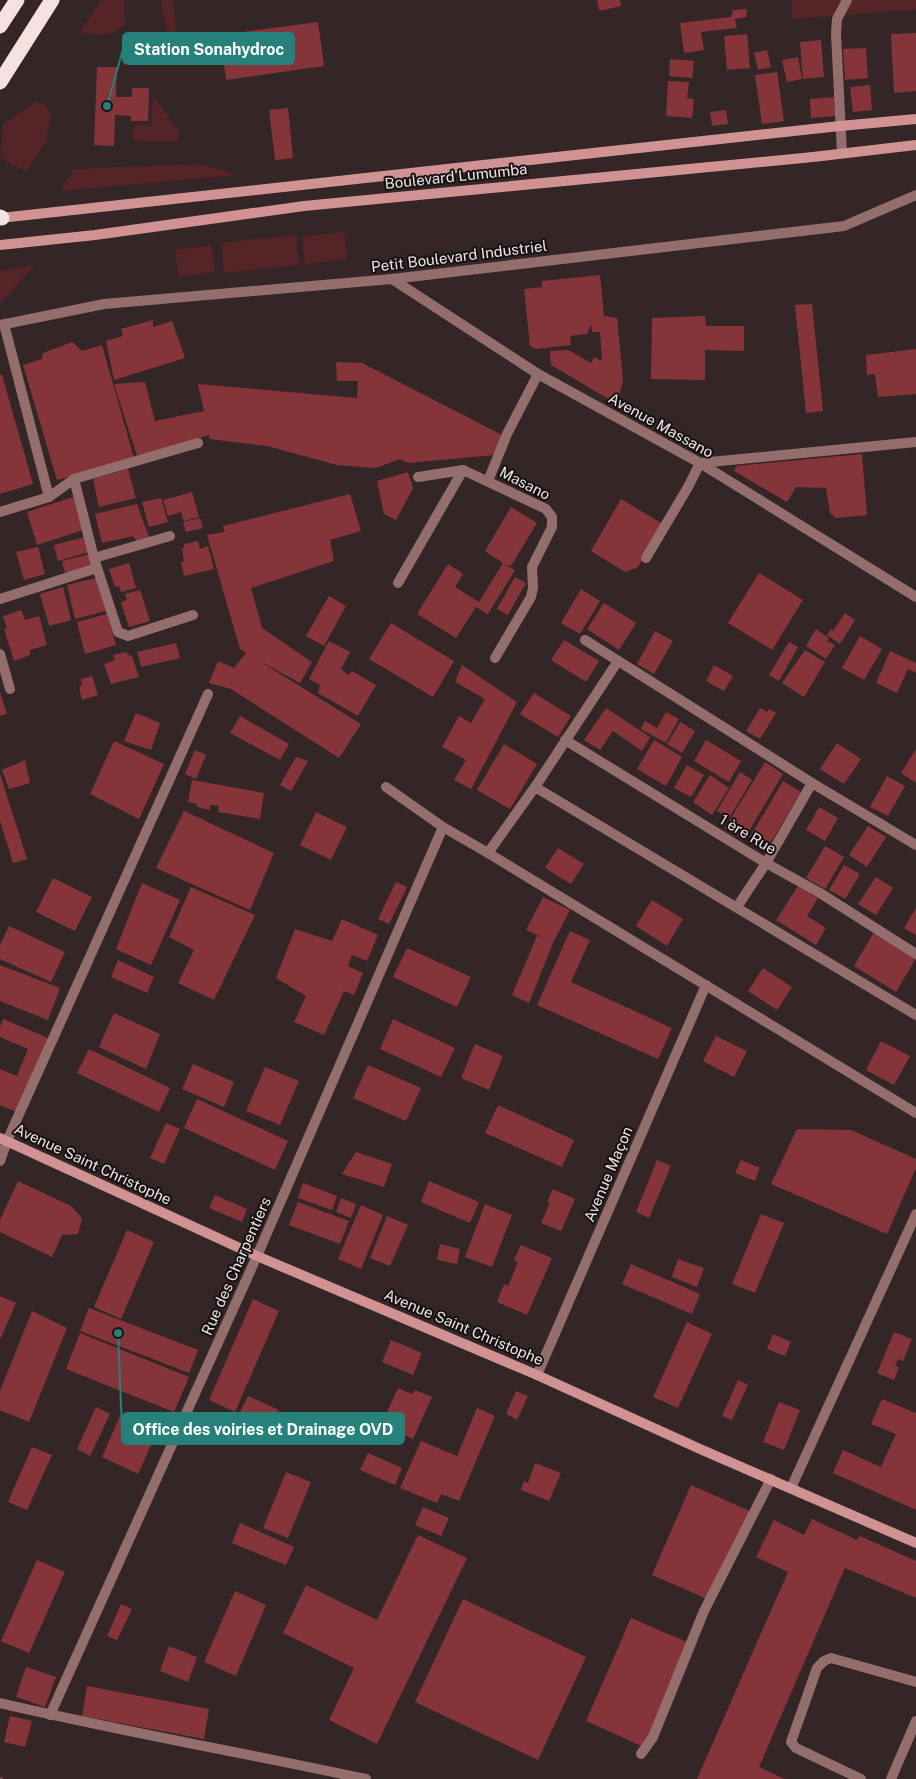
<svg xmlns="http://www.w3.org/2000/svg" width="916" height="1779" viewBox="0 0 916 1779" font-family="'Public Sans',sans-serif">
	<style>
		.green { fill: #542426 }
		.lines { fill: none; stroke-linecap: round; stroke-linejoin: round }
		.stream { stroke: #70444b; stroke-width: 4.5 }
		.building { fill: #85353a }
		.street { stroke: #946d6d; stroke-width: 10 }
		.secondary { stroke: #d09292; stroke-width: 10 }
		.highway { stroke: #f5e1e0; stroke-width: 15 }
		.labels { text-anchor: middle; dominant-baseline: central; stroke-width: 4; stroke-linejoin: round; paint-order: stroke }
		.street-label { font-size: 15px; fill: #eee4e4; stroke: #171111 }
		.leader { fill: none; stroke: #25817a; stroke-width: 2 }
		.callout-dot { fill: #25817a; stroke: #171111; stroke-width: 2 }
		.callout { fill: #25817a; stroke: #25817a; stroke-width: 2 }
		.callout-label { font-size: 16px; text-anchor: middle; font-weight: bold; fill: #fff }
	</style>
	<rect width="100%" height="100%" fill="#342626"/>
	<g class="green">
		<path d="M101,0H124L125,24C112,38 99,35 82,33L81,30Z"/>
		<path d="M161,0H173L179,61C168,40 164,23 161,0Z"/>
		<polygon points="792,0 916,0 916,10 792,19"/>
		<polygon points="153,95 180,133 178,140 174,142 135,141 132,137 135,125 151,126"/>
		<polygon points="36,102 45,105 51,116 46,142 27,171 12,165 1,157 3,124"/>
		<polygon points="201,164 238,175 60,191 74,169"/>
		<polygon points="344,232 347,259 305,264 302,237"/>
		<polygon points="296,235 299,265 224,273 221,243"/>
		<polygon points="211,245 215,272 179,277 175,250"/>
		<polygon points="36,264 2,302 0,303 0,271"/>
	</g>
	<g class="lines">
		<polyline class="stream" points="0,1779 1,1779"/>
	</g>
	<g class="building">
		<polygon points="597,0 620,0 621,6 599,11"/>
		<polygon points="746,9 747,17 735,19 737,28 701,32 704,50 684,53 680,23 731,17 733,10"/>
		<polygon points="318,22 324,66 226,80 220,35"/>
		<polygon points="916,33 916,91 894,93 891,34"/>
		<polygon points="747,34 750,68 727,70 724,36"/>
		<polygon points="821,40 824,77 803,79 800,42"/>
		<polygon points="866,48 868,78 845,80 843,49"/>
		<polygon points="767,50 771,67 758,70 754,53"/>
		<polygon points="798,57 802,79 787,82 782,60"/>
		<polygon points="670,59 694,61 692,78 669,76"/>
		<polygon points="97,67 117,67 116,97 132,97 132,88 149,88 148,121 131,121 131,116 115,115 114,146 94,145"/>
		<polygon points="777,72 784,121 762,124 755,75"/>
		<polygon points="668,81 689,82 687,98 694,99 692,118 666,116"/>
		<polygon points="870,85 872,110 853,112 850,87"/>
		<polygon points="834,97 836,116 811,118 810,99"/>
		<polygon points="288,108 293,158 275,160 269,110"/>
		<polygon points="726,110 728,124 712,126 710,112"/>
		<polygon points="600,275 604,316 617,318 623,380 617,404 551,365 550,351 568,350 591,363 594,357 602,361 600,332 592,332 591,324 587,334 570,336 571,345 536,349 530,346 524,289 542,287 542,281"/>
		<polygon points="812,304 823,411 806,413 795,305"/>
		<polygon points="705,316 706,326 744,326 744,351 705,350 705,380 651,379 652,318"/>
		<polygon points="153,320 153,327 172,321 185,358 114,380 106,341 123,336 121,329"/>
		<polygon points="72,342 82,351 102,345 134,458 57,480 23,365 42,359 43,353"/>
		<polygon points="916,349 916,394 878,397 875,374 867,375 866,355"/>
		<polygon points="336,362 362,363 504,436 494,455 408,463 400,459 376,468 337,465 267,446 210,439 209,435 137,456 114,384 145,382 155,421 204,411 198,384 357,398 358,381 337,381"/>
		<polygon points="0,375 2,375 33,484 0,494"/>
		<polygon points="862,454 867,515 836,518 830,513 826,488 796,487 787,502 734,471 736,466"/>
		<polygon points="128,469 136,498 99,507 93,479"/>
		<polygon points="408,472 413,488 396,520 384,514 377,481"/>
		<polygon points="192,492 199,517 184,521 181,512 168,516 163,500"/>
		<polygon points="350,494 361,531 330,540 334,561 251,588 262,628 312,662 300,683 256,659 361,724 339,758 231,689 209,683 218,661 234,668 246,653 240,649 207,535 225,532 223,526"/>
		<polygon points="73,497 83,530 37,545 27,512"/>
		<polygon points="161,498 168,522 149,527 142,502"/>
		<polygon points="621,499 663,524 638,567 625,572 591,551"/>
		<polygon points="137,504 149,537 138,543 133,536 102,543 95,514"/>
		<polygon points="511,507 537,523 511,566 504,564 515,570 488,614 476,607 456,638 417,614 448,564 463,574 455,587 479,602 503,563 485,551"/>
		<polygon points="200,518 203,528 186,532 183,522"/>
		<polygon points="85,537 89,552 58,561 54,545"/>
		<polygon points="198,541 200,549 208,546 214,569 184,576 181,562 184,562 182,548 184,548 184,544"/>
		<polygon points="38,547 45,574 24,580 16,552"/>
		<polygon points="89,554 92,566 65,573 62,561"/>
		<polygon points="129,563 136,588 121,592 119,586 115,587 109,569"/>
		<polygon points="759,573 803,600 772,650 728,623"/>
		<polygon points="515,577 526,583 508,615 497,609"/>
		<polygon points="96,578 106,611 75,619 67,585"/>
		<polygon points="63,587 71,620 49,626 40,594"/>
		<polygon points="581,589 600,601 580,634 561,623"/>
		<polygon points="140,590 150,621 129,627 121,602 127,600 125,594"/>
		<polygon points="329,596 346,606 324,646 306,636"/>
		<polygon points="604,603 636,623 619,650 587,629"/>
		<polygon points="21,610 25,620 39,616 47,645 30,650 30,655 14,661 4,629 7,628 3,616"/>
		<polygon points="845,613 855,620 840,644 827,635 831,629 833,631"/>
		<polygon points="107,614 116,645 85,654 77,622"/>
		<polygon points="391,623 454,661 433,697 369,659"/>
		<polygon points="816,629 829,638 827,641 835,645 826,659 806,646"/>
		<polygon points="655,631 673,641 654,674 637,664"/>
		<polygon points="860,636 882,649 864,680 842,668"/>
		<polygon points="564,640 599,661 586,682 551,660"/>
		<polygon points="329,641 350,652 341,669 348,675 352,671 376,685 358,716 318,693 320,685 309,679"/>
		<polygon points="789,642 798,647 779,681 769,675"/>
		<polygon points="176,643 180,658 141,667 137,652"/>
		<polygon points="805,650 825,662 804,697 782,683"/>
		<polygon points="890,651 916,663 916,673 908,669 897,693 876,683"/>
		<polygon points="126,652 128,655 132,656 139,677 111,684 104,664 115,660 113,655"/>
		<polygon points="462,665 517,702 471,789 454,780 466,760 442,747 459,716 471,723 485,699 455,682"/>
		<polygon points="714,665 733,676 724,691 706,681"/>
		<polygon points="92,676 98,695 82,700 79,687 82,685 81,679"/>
		<polygon points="0,692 7,714 0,716"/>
		<polygon points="534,693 571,716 558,737 520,714"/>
		<polygon points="606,708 650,737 642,751 613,731 600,750 584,740"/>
		<polygon points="760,708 767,712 769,709 776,713 760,739 746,731"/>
		<polygon points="666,712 679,719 666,743 641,729 645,721 657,728"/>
		<polygon points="136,713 160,723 151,750 124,741"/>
		<polygon points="240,716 289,744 280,760 230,733"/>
		<polygon points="680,722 695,731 682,753 667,744"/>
		<polygon points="654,740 682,757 666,786 637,769"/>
		<polygon points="706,740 741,761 729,782 694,761"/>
		<polygon points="114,741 164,764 139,819 90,794"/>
		<polygon points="837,743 861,759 844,784 820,769"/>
		<polygon points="504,744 537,764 510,809 477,790"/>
		<polygon points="916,749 916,783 901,773"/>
		<polygon points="195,750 206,755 196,779 185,774"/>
		<polygon points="296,757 308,761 291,791 280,785"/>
		<polygon points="25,760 30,783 9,789 2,770"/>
		<polygon points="765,762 783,774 744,839 725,828"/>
		<polygon points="687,765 704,775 691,797 674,788"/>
		<polygon points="740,772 752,780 729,818 717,811"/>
		<polygon points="0,774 27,859 13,863 0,821"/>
		<polygon points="710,775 729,788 712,815 693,802"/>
		<polygon points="887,776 905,786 888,816 870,807"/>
		<polygon points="192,780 264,793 260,819 218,812 219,806 210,805 210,810 197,807 197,804 188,802"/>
		<polygon points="783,781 801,792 768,847 750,837"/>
		<polygon points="819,807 838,818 825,841 806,830"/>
		<polygon points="184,811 274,853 250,910 156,868"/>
		<polygon points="316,812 347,827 331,860 300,845"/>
		<polygon points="868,826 886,837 867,867 849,855"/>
		<polygon points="825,846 844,857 825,889 806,878"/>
		<polygon points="558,848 584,864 571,884 545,868"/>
		<polygon points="844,865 860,874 845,899 829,890"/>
		<polygon points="876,877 893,888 876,915 858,904"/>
		<polygon points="53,878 92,897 75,931 36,912"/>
		<polygon points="396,882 407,887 389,924 378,919"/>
		<polygon points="142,883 180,900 151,965 116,949"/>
		<polygon points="798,886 818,898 807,916 826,928 816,945 776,920"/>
		<polygon points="191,887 255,915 214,1000 178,983 194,950 169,937"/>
		<polygon points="543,897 570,910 553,943 529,1003 512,995 537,936 545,939 526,930"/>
		<polygon points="652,900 683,919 667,946 636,926"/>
		<polygon points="916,908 916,935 904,928"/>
		<polygon points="342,919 378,935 367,961 352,955 348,966 363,973 354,995 344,991 324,1035 294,1022 306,996 276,978 295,929 332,941"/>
		<polygon points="9,926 65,952 51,982 0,959 0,945"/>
		<polygon points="570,931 590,940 571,982 672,1028 658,1059 537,1005"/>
		<polygon points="874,932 916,958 896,992 854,966"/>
		<polygon points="407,948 471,977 457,1007 393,977"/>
		<polygon points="118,960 154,977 147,993 111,977"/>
		<polygon points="0,965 60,988 48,1020 0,1001"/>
		<polygon points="763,968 792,987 777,1010 748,991"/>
		<polygon points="114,1013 160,1034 146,1069 99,1047"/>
		<polygon points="3,1019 48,1038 17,1112 0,1105 0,1069 17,1076 28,1049 0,1037 0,1027"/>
		<polygon points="393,1019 455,1048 441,1077 380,1049"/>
		<polygon points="716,1036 747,1051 734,1077 703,1061"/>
		<polygon points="881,1041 910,1056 894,1085 866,1070"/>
		<polygon points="475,1044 503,1056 489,1090 461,1078"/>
		<polygon points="89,1049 170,1088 159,1112 77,1073"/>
		<polygon points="193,1064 234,1082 224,1107 182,1089"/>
		<polygon points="368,1065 421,1088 406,1121 353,1098"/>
		<polygon points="265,1067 299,1081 280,1125 246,1111"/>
		<polygon points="197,1099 288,1141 275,1170 184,1128"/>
		<polygon points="498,1105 574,1140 562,1167 485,1133"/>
		<polygon points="166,1123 180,1129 164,1164 150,1158"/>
		<polygon points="797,1129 851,1130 916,1159 916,1168 887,1234 771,1184"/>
		<polygon points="356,1152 392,1164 384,1187 342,1174"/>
		<polygon points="657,1160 671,1166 649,1218 636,1212"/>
		<polygon points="741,1160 760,1168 755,1181 735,1173"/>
		<polygon points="18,1181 71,1206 82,1218 78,1234 62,1235 52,1257 0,1232 0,1220"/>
		<polygon points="429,1181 479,1202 470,1223 421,1202"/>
		<polygon points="303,1183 337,1196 332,1210 298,1198"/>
		<polygon points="553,1189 575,1199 561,1231 541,1223 550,1203 547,1202"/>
		<polygon points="215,1195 247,1209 242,1222 209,1208"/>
		<polygon points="341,1198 356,1204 351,1218 336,1212"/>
		<polygon points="298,1202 349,1221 340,1244 289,1225"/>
		<polygon points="485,1204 512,1215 492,1267 465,1257"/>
		<polygon points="361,1205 383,1215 361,1269 338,1259"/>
		<polygon points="761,1214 784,1223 755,1293 732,1284"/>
		<polygon points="387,1216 408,1225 390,1266 370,1258"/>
		<polygon points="127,1230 154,1242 121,1319 94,1307"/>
		<polygon points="440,1244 460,1249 457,1264 437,1260"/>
		<polygon points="521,1245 552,1258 527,1315 497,1302 504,1284 508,1286 518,1262 514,1260"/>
		<polygon points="678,1259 704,1268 697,1287 672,1277"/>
		<polygon points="631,1264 700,1294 692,1314 622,1284"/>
		<polygon points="0,1296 16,1303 0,1340"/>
		<polygon points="253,1299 279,1311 235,1412 209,1400"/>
		<polygon points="89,1308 198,1350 189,1373 80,1331"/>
		<polygon points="32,1311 67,1328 29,1422 0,1410 0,1391"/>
		<polygon points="687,1322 712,1334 678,1408 653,1397"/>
		<polygon points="894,1332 912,1339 903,1361 898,1359 895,1366 899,1367 894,1380 877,1373"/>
		<polygon points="80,1333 189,1377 174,1412 66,1369"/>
		<polygon points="773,1334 791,1342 785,1356 767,1349"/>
		<polygon points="391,1340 422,1353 413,1375 382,1362"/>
		<polygon points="738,1380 748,1385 732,1420 722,1416"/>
		<polygon points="398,1388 412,1394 415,1390 432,1397 413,1439 381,1425"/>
		<polygon points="516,1391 528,1396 517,1420 506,1414"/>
		<polygon points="248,1396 279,1410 269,1430 238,1416"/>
		<polygon points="882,1399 916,1413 916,1510 833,1473 843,1450 881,1467 896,1434 871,1424"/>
		<polygon points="779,1402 800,1410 784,1450 763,1442"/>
		<polygon points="96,1407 110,1414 90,1456 77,1449"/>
		<polygon points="477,1408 495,1416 459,1501 441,1494 437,1503 400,1488 421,1441 457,1456"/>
		<polygon points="120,1416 157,1432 138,1474 102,1457"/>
		<polygon points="32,1447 52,1455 27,1510 8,1502"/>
		<polygon points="368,1453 402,1468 395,1485 360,1470"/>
		<polygon points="535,1463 561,1473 549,1501 521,1490 524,1481 528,1483"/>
		<polygon points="286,1472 311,1482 288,1538 263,1528"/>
		<polygon points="691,1485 752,1512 712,1601 652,1575"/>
		<polygon points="423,1507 449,1518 441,1536 415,1525"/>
		<polygon points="812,1519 857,1540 860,1536 916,1561 916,1598 845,1568 759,1767 785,1779 697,1779 788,1572 756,1557 774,1520 804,1535"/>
		<polygon points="240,1523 294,1547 286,1565 232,1543"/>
		<polygon points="418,1535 467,1558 377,1744 329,1720 354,1668 283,1633 306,1585 377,1620"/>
		<polygon points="37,1560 65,1572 29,1653 1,1641"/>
		<polygon points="235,1591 266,1605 236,1676 204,1662"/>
		<polygon points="463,1599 586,1657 538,1760 415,1702"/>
		<polygon points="121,1604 132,1609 117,1640 107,1636"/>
		<polygon points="631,1618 689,1643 644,1747 586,1721"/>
		<polygon points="169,1646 197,1657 188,1682 160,1671"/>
		<polygon points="26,1667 56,1677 45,1707 16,1697"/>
		<polygon points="87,1686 209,1709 204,1739 82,1716"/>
		<polygon points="10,1716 32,1721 25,1747 4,1742"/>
	</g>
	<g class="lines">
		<g class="street">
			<polyline points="842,153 836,34 837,19 847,0"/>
			<polyline points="392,279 538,374 700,463 916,597"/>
			<polyline points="4,324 49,497"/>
			<polyline points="0,325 104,304 392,279 844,226 916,195"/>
			<polyline points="418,477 463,470 546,509 552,517 552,527 532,567 533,588 531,597 495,658"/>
			<polyline points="74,479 94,558 118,632 128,636 193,615"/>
			<polyline points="488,481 507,434 538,374"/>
			<polyline points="0,512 49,497 74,479 198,443"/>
			<polyline points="94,558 170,536"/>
			<polyline points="646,558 688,487 700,463 916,442"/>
			<polyline points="398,583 463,470"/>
			<polyline points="0,599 97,568"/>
			<polyline points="585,640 812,783 916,845"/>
			<polyline points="0,654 10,689"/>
			<polyline points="565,740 766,863 820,893 916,954"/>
			<polyline points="386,787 443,827 488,853 916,1113"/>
			<polyline points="535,787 916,1015"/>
			<polyline points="488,853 535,787 618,661"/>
			<polyline points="737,907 766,863 812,783"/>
			<polyline points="0,1161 7,1141 208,694"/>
			<polyline points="537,1375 706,985"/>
			<polyline points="791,1488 916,1214"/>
			<path d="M0,1703C121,1731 244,1753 366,1779"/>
			<polyline points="50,1715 257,1256 443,827"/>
			<polyline points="641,1754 653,1737 704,1611 771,1479"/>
			<polyline points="861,1779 796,1748 791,1742 817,1668 824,1661 831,1658 916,1682"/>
			<polyline points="891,1779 916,1721"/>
		</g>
		<g class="secondary">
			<polyline points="0,218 840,126 916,119"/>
			<polyline points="0,245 95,235 304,206 813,157 916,145"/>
			<polyline points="0,1138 257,1256 537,1375 700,1449 916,1543"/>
		</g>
		<g class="highway">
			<polyline points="0,26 17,0"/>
			<polyline points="0,82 52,0"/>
			<polyline points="0,217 2,218"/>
		</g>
	</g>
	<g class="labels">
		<g class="street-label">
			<text transform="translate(456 176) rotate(-6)">Boulevard Lumumba</text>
			<text transform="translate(459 256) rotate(-7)">Petit Boulevard Industriel</text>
			<text transform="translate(661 425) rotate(29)">Avenue Massano</text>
			<text transform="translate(525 483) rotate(27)">Masano</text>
			<text transform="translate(748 834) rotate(31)">1 ère Rue</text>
			<text transform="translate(93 1164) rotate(25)">Avenue Saint Christophe</text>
			<text transform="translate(608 1174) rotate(-67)">Avenue Maçon</text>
			<text transform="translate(236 1266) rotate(-66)">Rue des Charpentiers</text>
			<text transform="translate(464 1327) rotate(23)">Avenue Saint Christophe</text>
		</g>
	</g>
	<path class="leader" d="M107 106L123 49M118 1333L122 1429"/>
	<g class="callout-dot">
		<circle cx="107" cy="106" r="5"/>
		<circle cx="118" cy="1333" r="5"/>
	</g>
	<g class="callout">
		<rect x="123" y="33" width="171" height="31" rx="5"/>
		<rect x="122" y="1413" width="282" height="31" rx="5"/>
	</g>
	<g class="callout-label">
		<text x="209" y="55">Station Sonahydroc</text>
		<text x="263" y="1435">Office des voiries et Drainage OVD</text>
	</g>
</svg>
